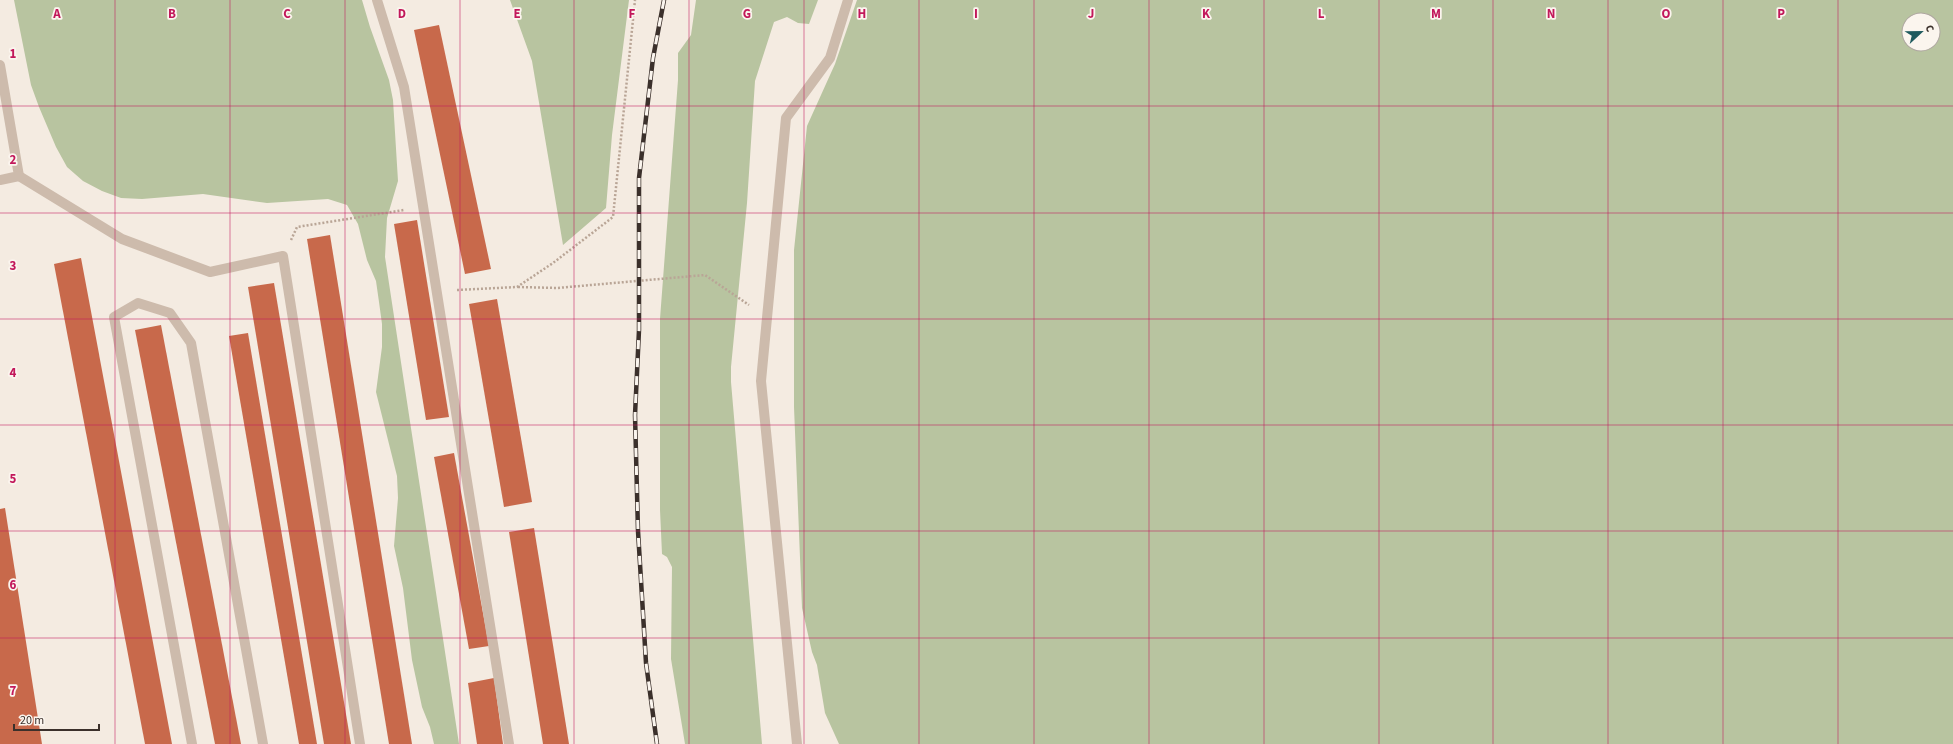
<svg xmlns="http://www.w3.org/2000/svg" width="1953" height="744" viewBox="0 0 1953 744" font-family="'Source Sans 3',sans-serif">
	<style>
		.green { fill: #b8c4a0; fill-rule: evenodd }
		.building { fill: #c8694b }
		.lines { fill: none; stroke-linecap: round; stroke-linejoin: round }
		.path { stroke: #b9a596; stroke-width: 2.5; stroke-dasharray: 2 2; stroke-linecap: butt }
		.minor { stroke: #cdbbac; stroke-width: 10 }
		.rail-casing { stroke: #3b302b; stroke-width: 4.5 }
		.rail { stroke: #fbf5ee; stroke-width: 3; stroke-dasharray: 9; stroke-linecap: butt }
		.grid { fill: none; stroke: #c2185b; stroke-width: 1; stroke-opacity: 0.55 }
		.grid-label { font-size: 13px; text-anchor: middle; font-weight: bold; fill: #c2185b; stroke: #fbf5ee; stroke-width: 3.5; stroke-linejoin: round; paint-order: stroke }
	</style>
	<rect width="100%" height="100%" fill="#f4ebe1"/>
	<g class="green">
		<polygon points="14,0 362,0 370,27 389,80 393,100 398,181 387,218 385,257 459,744 434,744 430,727 422,707 412,660 403,588 394,546 398,498 397,476 376,392 382,347 382,324 379,302 376,281 367,260 358,224 347,205 328,199 267,203 203,194 142,199 121,198 102,191 83,181 67,167 56,147 39,107 31,85"/>
		<polygon points="510,0 629,0 612,135 606,208 563,245 532,61"/>
		<polygon points="696,0 818,0 809,24 798,23 787,17 774,22 755,81 747,203 731,367 731,382 762,744 685,744 671,659 672,567 667,557 662,554 660,510 660,319 678,80 678,53 691,35"/>
		<path d="M857,0H1953V744H839L825,713L817,665L812,652L802,608L794,407V250L807,126L835,64ZM1909,20H1933V44H1909Z"/>
	</g>
	<g class="building">
		<polygon points="439,25 491,269 465,274 414,30"/>
		<polygon points="417,220 449,417 426,420 394,224"/>
		<polygon points="330,235 412,744 389,744 307,239"/>
		<polygon points="81,258 172,744 145,744 54,264"/>
		<polygon points="274,283 351,744 324,744 248,287"/>
		<polygon points="497,299 532,502 504,507 469,304"/>
		<polygon points="161,325 241,744 215,744 135,330"/>
		<polygon points="248,333 317,744 299,744 229,336"/>
		<polygon points="454,453 489,646 469,649 434,457"/>
		<polygon points="5,508 42,744 0,744 0,509"/>
		<polygon points="534,528 569,744 543,744 509,532"/>
		<polygon points="494,678 503,744 477,744 468,683"/>
	</g>
	<g class="lines">
		<g class="path">
			<polyline points="291,240 297,227 404,210"/>
			<polyline points="518,287 557,288 705,275 749,305"/>
			<polyline points="457,290 517,287 553,263 613,217 635,0"/>
		</g>
		<g class="minor">
			<polyline points="377,0 404,87 509,744"/>
			<polyline points="0,65 19,176 0,180"/>
			<polyline points="19,176 122,239 210,272 283,256 360,744"/>
			<polyline points="192,744 114,317 138,303 170,313 191,343 263,744"/>
			<polyline points="797,744 761,381 786,118 830,58 848,0"/>
		</g>
		<g class="rail-casing">
			<polyline id="rail" points="657,744 646,663 638,531 635,415 639,330 639,178 653,58 664,0"/>
		</g>
		<use href="#rail" class="rail"/>
	</g>
	<path class="grid" d="M115,0V744M230,0V744M345,0V744M460,0V744M574,0V744M689,0V744M804,0V744M919,0V744M1034,0V744M1149,0V744M1264,0V744M1379,0V744M1493,0V744M1608,0V744M1723,0V744M1838,0V744M0,106H1953M0,213H1953M0,319H1953M0,425H1953M0,531H1953M0,638H1953"/>
	<g class="grid-label">
		<text x="57" y="18">A</text>
		<text x="172" y="18">B</text>
		<text x="287" y="18">C</text>
		<text x="402" y="18">D</text>
		<text x="517" y="18">E</text>
		<text x="632" y="18">F</text>
		<text x="747" y="18">G</text>
		<text x="862" y="18">H</text>
		<text x="976" y="18">I</text>
		<text x="1091" y="18">J</text>
		<text x="1206" y="18">K</text>
		<text x="1321" y="18">L</text>
		<text x="1436" y="18">M</text>
		<text x="1551" y="18">N</text>
		<text x="1666" y="18">O</text>
		<text x="1781" y="18">P</text>
		<text x="13" y="58">1</text>
		<text x="13" y="164">2</text>
		<text x="13" y="270">3</text>
		<text x="13" y="377">4</text>
		<text x="13" y="483">5</text>
		<text x="13" y="589">6</text>
		<text x="13" y="695">7</text>
	</g>
	<g transform="translate(1921 32) rotate(68)"><circle r="19" fill="#fbf5ee" stroke="#aea6a0"/>
	<path d="M0-3L7 15L0 10L-7 15Z" fill="#1f5a5e"/>
	<text y="-6" font-size="11" font-weight="bold" text-anchor="middle" fill="#3b302b">С</text>
	</g>
	<path d="M14 724v6h85v-6" fill="none" stroke="#3b302b" stroke-width="2"/>
	<text x="20" y="724" font-size="12" fill="#3b302b" stroke="#fbf5ee" stroke-width="3" paint-order="stroke">20 m</text>
</svg>
